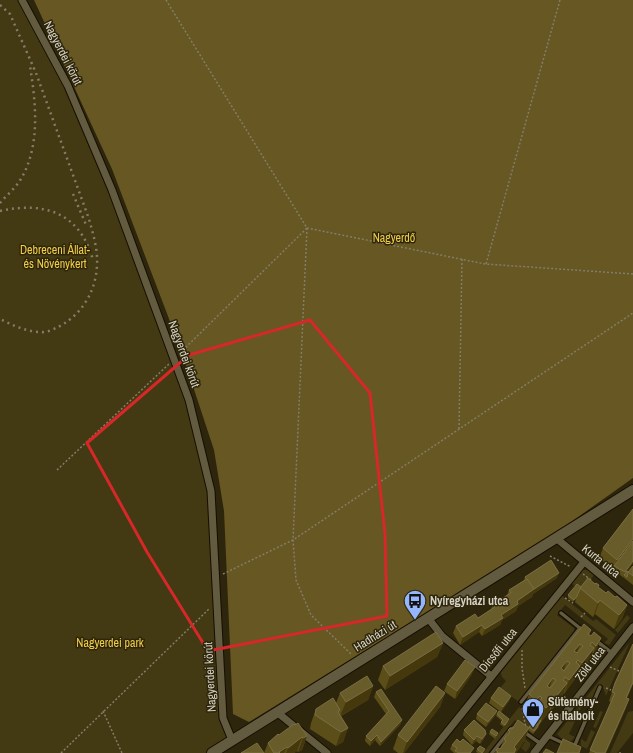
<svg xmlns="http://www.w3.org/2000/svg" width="633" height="753" viewBox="0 0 633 753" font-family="'Archivo Narrow',sans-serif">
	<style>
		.green { fill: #433913 }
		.forest { fill: #665723 }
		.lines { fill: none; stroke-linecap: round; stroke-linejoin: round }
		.lane-casing { stroke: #160e00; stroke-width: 5.5 }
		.street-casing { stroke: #160e00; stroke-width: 9 }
		.secondary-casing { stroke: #160e00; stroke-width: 12 }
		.path { stroke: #837d69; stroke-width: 1.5; stroke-dasharray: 2 2; stroke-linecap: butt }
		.lane { stroke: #635b40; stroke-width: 3.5 }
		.street { stroke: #635b40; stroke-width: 7 }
		.secondary { stroke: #635b40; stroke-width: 10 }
		.rail { stroke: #837d69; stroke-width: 2.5; stroke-dasharray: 2 4; stroke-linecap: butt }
		.wall { fill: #5c4e19 }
		.shaded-wall { fill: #44380c }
		.building { fill: #695c2b; stroke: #7a6e43; fill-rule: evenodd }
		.marked { fill: none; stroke: #d62828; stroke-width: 3; stroke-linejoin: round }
		.labels { text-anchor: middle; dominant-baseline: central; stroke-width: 3; stroke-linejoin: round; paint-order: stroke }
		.street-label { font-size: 12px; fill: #d6d1c2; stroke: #2d260c }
		.park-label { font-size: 12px; fill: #f2cd46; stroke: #2d260c }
		.poi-label { font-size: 12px; font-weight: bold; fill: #d6d1c2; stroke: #2d260c; text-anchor: start }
	</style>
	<rect width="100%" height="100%" fill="#2d260c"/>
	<g class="green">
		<polygon points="0,0 22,0 41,33 112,190 189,400 211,491 223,718 232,740 212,753 0,753"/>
		<polygon points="583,570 587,570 594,575 582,591 571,583"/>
		<polygon points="561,595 593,621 596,619 616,635 609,645 604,643 608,639 565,605 557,615 574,628 574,631 519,702 500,688 506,681 502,677 500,671"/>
		<polygon points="627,615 630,618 618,633 615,630"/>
		<polygon points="630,642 606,696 603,687 598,685 588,708 582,706 569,734 575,737 571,741 562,739 557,734"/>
		<polygon points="519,707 534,719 528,730 515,720 488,753 483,753"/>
		<polygon points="600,711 603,712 596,728 593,727"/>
		<polygon points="632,711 633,711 633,733 617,753 610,753 628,712"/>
		<polygon points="591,730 595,732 587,749 581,746 581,739 586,742"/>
		<polygon points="514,733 518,733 530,743 530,746 526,752 521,748 525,742"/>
	</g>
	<polygon class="forest" points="34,0 633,0 633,478 557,532 249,722 233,714 224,511 214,450 182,353 112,169"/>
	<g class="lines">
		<g class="lane-casing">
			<g id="lane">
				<polyline points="561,613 581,629"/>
				<polyline points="595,640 612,653"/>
				<polyline points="521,702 580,628"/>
				<polyline points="524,732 541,744"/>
				<polyline points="548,736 565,744"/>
				<polyline points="574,747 600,687"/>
				<polyline points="492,753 511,729 517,727"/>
			</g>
		</g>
		<g class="street-casing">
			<g id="street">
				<polyline points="22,0 68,86 112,190 189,400 211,491 223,718 232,740"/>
				<polyline points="556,538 633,602"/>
				<polyline points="428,618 442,636 491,676"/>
				<polyline points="278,713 327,753"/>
				<polyline points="430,753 584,562"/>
				<polyline points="534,753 633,627"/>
			</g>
		</g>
		<g class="secondary-casing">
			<polyline id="secondary" points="212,753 633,490"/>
		</g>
		<g class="path">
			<polyline points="166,0 307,228 485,264 633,274"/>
			<polyline points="307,228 293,540 296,580 311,615 352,655"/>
			<polyline points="486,264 560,0"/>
			<polyline points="180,353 307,228"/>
			<polyline points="459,429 462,259"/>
			<polyline points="57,470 169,364"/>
			<polyline points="550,556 571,567"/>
			<polyline points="223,574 293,540 633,313"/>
			<polyline points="583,574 591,580"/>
			<polyline points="565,598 573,603"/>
			<polyline points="581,617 585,613"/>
			<polyline points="507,634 513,640"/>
			<polyline points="522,650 522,668 525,688"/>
			<polyline points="610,667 619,671"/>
			<polyline points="606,688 611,690"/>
			<polyline points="561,694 567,699"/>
			<polyline points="522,708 526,728"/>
			<polyline points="103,711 122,753"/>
			<polyline points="547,711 553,716"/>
			<polyline points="61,753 210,608"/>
			<polyline points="619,753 621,753"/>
		</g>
		<use href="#lane" class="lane"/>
		<use href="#street" class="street"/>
		<use href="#secondary" class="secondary"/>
		<g class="rail">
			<path d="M0,5L10,14L36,73L89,219C93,234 98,249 97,265C96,291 82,315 58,327C53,329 47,333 41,332C27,332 12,325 0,319"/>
			<polyline points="73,194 87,227"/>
			<path d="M0,203C6,196 14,189 19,182C41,148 36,104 30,66"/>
			<path d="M0,211C45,201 80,213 93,260"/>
		</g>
	</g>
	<g class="wall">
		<polygon points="633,509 627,571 628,572 633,566 633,585 623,577 612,570 613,569 599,558 603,548"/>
		<polygon points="525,577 557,578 533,594 532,597 518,606 516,611 502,620 500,625 482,636 479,632 460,645 453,633 456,626 478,618 491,609 493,604 507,595 509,590 524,580"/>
		<polygon points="595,584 599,585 598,587 606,593 615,597 627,605 622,619 614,629 595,614 593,617 575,602 576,598 573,602 568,598 568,595 581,587"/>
		<polygon points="591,630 589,635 591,636 601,638 596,651 591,660 590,659 589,662 577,677 576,677 575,679 564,694 563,693 562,697 550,712 549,711 548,714 541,722 534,716 536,711 534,710 531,714 524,708 529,694"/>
		<polygon points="443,643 437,657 385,690 378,680 383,666"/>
		<polygon points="633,644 633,684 627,698 626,708 606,753 589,753 611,702 609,701 615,683"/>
		<polygon points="472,674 455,699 444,691 447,684"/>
		<polygon points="373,686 368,700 341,716 348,728 343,742 336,746 310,729 311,723 316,709 336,703 340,693"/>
		<polygon points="376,692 402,720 400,725 380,746 375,740 370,746 365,741 366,736 386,714 374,697"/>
		<polygon points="445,693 440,707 404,753 398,753 393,749 398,735"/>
		<polygon points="511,696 509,701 501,712 489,703 491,698"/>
		<polygon points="497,711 495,716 486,727 476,719 477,714"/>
		<polygon points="497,714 508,722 504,727 500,724 502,721 496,716"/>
		<polygon points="532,720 541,721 538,728 533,734 528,730 524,742 516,753 495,753 496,750 500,749 504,739 506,737 508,730 512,729 528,728 532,723 531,722"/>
		<polygon points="295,725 307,736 302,750 298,752 297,751 294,753 264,753 268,743"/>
		<polygon points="464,730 484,739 480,744 476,741 472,745 463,735"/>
		<polygon points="490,732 498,733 495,739 489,734"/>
		<polygon points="452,745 472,753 454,753 450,749"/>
		<polygon points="477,749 485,749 483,753 478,753 476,752"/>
	</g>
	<g class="shaded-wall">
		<polygon points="633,539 633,544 615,566 617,560"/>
		<polygon points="633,561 633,564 624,575 623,577 625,572"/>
		<polygon points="559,573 557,578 533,594 532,597 518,606 516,611 502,620 500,625 482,636 485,629 517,601"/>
		<polygon points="600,600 595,614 593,617 598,603"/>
		<polygon points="627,605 622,619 614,629 619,615"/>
		<polygon points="482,625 479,632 460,645 463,637"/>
		<polygon points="601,638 596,651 591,660 596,646"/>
		<polygon points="443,643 437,657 385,690 390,676"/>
		<polygon points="580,644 575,658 574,651"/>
		<polygon points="594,648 589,662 577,677 582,663"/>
		<polygon points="567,661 562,675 561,668"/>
		<polygon points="580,666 575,679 564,694 569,680"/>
		<polygon points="475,667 472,674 455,699 457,691"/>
		<polygon points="553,678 548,692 547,686"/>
		<polygon points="567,683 562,697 550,712 555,698"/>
		<polygon points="373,686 368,700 340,716 346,702"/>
		<polygon points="445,693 440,707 404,753 403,753 407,742"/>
		<polygon points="551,695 547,707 553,700 548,714 541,722 549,697"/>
		<polygon points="511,696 509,701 501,712 503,707"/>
		<polygon points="540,696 534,710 531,714 536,700"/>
		<polygon points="629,699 626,708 606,753 605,753"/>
		<polygon points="497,711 495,716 486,727 488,722"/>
		<polygon points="402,720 400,725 380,746 381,742"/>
		<polygon points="348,728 343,742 336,746 341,732"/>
		<polygon points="529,728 524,742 516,753 512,753 514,747"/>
		<polygon points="486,734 484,739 480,744 482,739"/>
		<polygon points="377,735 375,740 370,746 371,741"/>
		<polygon points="307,736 302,750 298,752 303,738"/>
		<polygon points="477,736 476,741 472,745 474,740"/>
		<polygon points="302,737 297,751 294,753 286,753 288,748"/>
		<polygon points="287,747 284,753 278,753 279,752"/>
	</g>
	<g class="building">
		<polygon points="633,509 633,539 617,560 603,548"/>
		<polygon points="633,541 633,561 625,572 614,566"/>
		<polygon points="551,560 559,573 534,589 525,577"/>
		<polygon points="633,566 633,576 628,572"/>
		<polygon points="627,571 628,572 627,577 624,575"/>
		<polygon points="588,578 595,584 596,583 599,585 598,587 606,593 608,591 615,597 617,596 627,605 619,615 600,600 598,603 580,588"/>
		<polygon points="527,579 534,589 517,601 518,604 501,615 503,618 485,629 482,625 463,637 456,626 475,614 478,618 495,607 493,604 511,593 509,590"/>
		<polygon points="577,584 581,587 577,596 574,600 568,595"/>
		<path d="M584,624L591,630L588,634L591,636L594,632L601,638L596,646L592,642L590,645L594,648L582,663L578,660L576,662L580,666L569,680L565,677L563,680L567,683L555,698L551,695L549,697L553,700L546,708L539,702L542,698L540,696L536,700L529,694ZM580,644L583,646L577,653L574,651ZM567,661L570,663L564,671L561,668ZM553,678L556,680L550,688L547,686Z"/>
		<polygon points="436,632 443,643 390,676 383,666"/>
		<polygon points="633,644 633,682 626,698 629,699 605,753 597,753 590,750 615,693 612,692 615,683"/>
		<polygon points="465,660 475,667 457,691 447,684"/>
		<polygon points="367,676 373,686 346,702 340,693"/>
		<polygon points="436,686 445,693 407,742 398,735"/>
		<polygon points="499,687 511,696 503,707 491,698"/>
		<polygon points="381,689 402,720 381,742 377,735 371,741 366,736 389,711 376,692"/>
		<polygon points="333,698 340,710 338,712 348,728 341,732 315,715 316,709"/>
		<polygon points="486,703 497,711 488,722 477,714"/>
		<polygon points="499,711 509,719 505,725 501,722 503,720 497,714"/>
		<polygon points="535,717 541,721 538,725 532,720"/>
		<polygon points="474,720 485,730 486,734 482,739 477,736 474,740 464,730"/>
		<polygon points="518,720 529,728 514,747 516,749 514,753 497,753 498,752 496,750 498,748 500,749 506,741 504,739 510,732 508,730 510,728 512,729"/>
		<polygon points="533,722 538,726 534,731 529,727"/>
		<polygon points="298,723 307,736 303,738 302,737 288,748 287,747 279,752 280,753 274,753 268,743 278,734 279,735 294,724 295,725"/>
		<polygon points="492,729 498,733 496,736 490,732"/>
		<polygon points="457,739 460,742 463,739 474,748 470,753 459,753 455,751 457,748 452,745"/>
		<polygon points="563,739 581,747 579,753 557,753"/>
		<polygon points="257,743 264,753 241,753"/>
		<polygon points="480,746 485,749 482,753 477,749"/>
		<polygon points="546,749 554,753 543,753"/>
	</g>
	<path class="marked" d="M310,320L370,393L385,534L387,616L208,651L147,552L87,443L189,355Z"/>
	<defs>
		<g id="bus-pin" transform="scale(1.15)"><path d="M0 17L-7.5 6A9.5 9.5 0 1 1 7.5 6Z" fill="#95b6fd" stroke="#2d260c"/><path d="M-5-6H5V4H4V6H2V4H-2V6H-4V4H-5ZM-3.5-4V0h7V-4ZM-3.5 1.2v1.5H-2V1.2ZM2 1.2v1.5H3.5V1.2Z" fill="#111"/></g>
		<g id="shop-pin" transform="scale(1.15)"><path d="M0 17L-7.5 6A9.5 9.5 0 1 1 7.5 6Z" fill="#95b6fd" stroke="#2d260c"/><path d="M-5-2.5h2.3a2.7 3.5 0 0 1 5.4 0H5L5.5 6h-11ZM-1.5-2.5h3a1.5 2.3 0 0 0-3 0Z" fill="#111"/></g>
	</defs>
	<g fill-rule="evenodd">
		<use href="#bus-pin" x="415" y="601"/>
		<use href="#shop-pin" x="533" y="709"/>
	</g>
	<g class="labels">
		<g class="street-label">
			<text transform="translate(63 53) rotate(63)">Nagyerdei körút</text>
			<text transform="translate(184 354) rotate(70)">Nagyerdei körút</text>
			<text transform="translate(601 561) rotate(39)">Kurta utca</text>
			<text transform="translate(375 636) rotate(-32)">Hadházi út</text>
			<text transform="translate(498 650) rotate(-51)">Dicsőfi utca</text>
			<text transform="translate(590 664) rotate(-52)">Zöld utca</text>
			<text transform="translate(210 677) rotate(-93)">Nagyerdei körút</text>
		</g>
		<g class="park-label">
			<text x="394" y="238">Nagyerdő</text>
			<text x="55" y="250">Debreceni Állat-<tspan x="55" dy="14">és Növénykert</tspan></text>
			<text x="110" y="643">Nagyerdei park</text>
		</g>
		<g class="poi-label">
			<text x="430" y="601">Nyíregyházi utca</text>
			<text x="548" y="702">Sütemény-<tspan x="548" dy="14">és Italbolt</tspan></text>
		</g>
	</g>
</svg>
